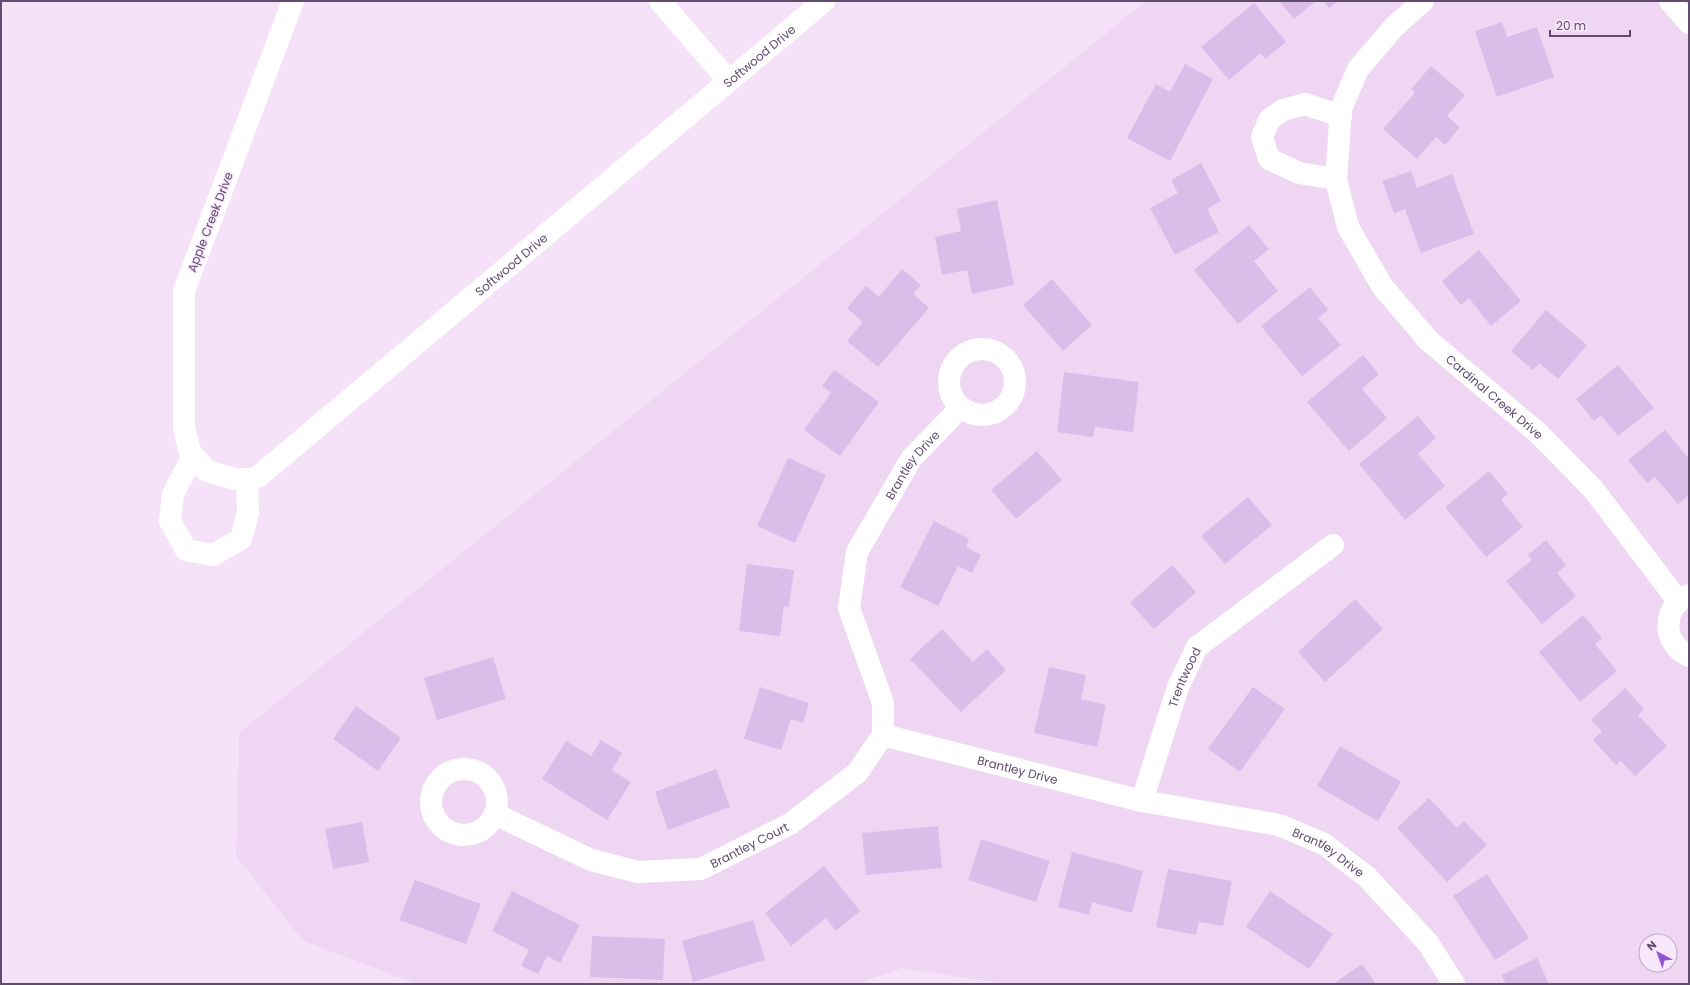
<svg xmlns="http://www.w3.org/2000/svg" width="1690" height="985" viewBox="0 0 1690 985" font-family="Poppins,sans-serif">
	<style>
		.residential { fill: #efd7f4; fill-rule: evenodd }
		.building { fill: #dbbdea }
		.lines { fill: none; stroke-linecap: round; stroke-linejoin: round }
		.minor { stroke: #fff; stroke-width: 22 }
		.labels { text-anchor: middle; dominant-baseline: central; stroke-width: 3; stroke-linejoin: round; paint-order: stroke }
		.street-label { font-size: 12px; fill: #604c6d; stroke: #f9e7fc }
	</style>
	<rect width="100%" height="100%" fill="#f6e2f8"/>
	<path class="residential" d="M1146,1H1689V984H1006L902,968L857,984H417L303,941L236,856L239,733ZM1646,941H1670V965H1646Z"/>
	<g class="building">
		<polygon points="1279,1 1316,1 1294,19"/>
		<polygon points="1324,1 1338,1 1329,8"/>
		<polygon points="1254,3 1286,42 1265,59 1261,53 1229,80 1201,47"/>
		<polygon points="1502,22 1507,37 1537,27 1554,77 1497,97 1475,31"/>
		<polygon points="1185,64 1213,79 1170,161 1127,138 1156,84 1170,92"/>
		<polygon points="1431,66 1465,95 1447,116 1460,127 1445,145 1436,137 1417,159 1383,129 1415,93 1411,89"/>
		<polygon points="1201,163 1221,201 1207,209 1219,232 1175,255 1150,208 1178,193 1171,180"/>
		<polygon points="1411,171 1417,188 1452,174 1474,234 1421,253 1405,209 1394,213 1382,181"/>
		<polygon points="997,200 1014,285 972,294 967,270 942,275 935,237 961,231 957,209"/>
		<polygon points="1249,225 1269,249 1254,261 1278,291 1238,324 1194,270"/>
		<polygon points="1479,250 1521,301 1491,326 1469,298 1461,305 1442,281"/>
		<polygon points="902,269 921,285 913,294 929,308 878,367 847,341 863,322 847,308 866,286 879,297"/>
		<polygon points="1052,279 1092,325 1063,351 1023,305"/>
		<polygon points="1310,287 1328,310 1318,318 1341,345 1302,376 1261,326"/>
		<polygon points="1546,310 1587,345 1558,379 1539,363 1533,370 1511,351"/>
		<polygon points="1363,355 1379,374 1362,389 1387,418 1349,451 1307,402"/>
		<polygon points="1618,365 1654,408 1618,436 1601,415 1594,421 1576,399"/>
		<polygon points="834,370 879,402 840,456 804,430 831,393 822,386"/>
		<polygon points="1064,372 1139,382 1133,432 1095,427 1093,437 1057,432"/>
		<polygon points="1418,416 1436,438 1418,454 1445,486 1405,520 1359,464"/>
		<polygon points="1665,430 1689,459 1689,495 1678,504 1655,477 1647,483 1628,460"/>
		<polygon points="1037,451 1062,480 1016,519 991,490"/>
		<polygon points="788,458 826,475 795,543 757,526"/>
		<polygon points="1489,471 1508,494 1501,500 1523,527 1486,557 1445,507"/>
		<polygon points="1248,497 1272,525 1225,564 1201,536"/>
		<polygon points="934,521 969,539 966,547 981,555 972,573 958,566 938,606 900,587"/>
		<polygon points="1546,540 1566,565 1557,573 1576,596 1542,624 1506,581 1532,560 1528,555"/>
		<polygon points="747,564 794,570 789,607 784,606 780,636 739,631"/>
		<polygon points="1172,565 1196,592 1154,629 1130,603"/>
		<polygon points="1355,599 1383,629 1325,682 1298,652"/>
		<polygon points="1583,615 1602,638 1595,644 1617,671 1580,702 1539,652"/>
		<polygon points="942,629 973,662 987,649 1006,670 961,712 910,659"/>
		<polygon points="493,657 506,699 437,720 424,678"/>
		<polygon points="1049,667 1086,675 1081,699 1106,705 1097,747 1034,733"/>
		<polygon points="760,687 809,703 803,723 791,719 781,750 744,739"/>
		<polygon points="1253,687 1285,709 1240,772 1208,749"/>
		<polygon points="1625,688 1644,709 1638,715 1667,746 1635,776 1621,761 1616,765 1593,740 1602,731 1591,720"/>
		<polygon points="356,706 401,738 378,771 333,739"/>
		<polygon points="601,740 622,753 612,770 631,782 607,820 542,779 566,741 591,756"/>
		<polygon points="1340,746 1401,782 1378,821 1317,786"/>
		<polygon points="716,769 730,807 668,830 655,792"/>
		<polygon points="1429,798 1457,828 1464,821 1487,845 1447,882 1397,828"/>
		<polygon points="362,822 369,862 333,869 325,829"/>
		<polygon points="938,826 942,868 866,875 862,833"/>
		<polygon points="981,839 1050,861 1036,902 968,880"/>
		<polygon points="1072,852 1143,871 1132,913 1092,902 1089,915 1058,907"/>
		<polygon points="824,866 860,911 836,931 826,918 791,946 765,913"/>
		<polygon points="1168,869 1232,881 1223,926 1199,922 1196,935 1156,927"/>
		<polygon points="1487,874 1529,938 1495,960 1453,896"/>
		<polygon points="415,880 481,904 466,944 399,920"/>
		<polygon points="512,891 580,925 560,963 547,956 538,974 521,966 529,950 492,931"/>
		<polygon points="1270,891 1333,934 1309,969 1246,927"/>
		<polygon points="753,920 765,960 693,982 682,941"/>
		<polygon points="592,936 665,939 663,980 590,977"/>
		<polygon points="1537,958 1549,984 1506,984 1501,975"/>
		<polygon points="1362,964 1376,984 1333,984"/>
	</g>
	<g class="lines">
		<g class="minor">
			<path id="s1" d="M293,1L184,291V429L190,452L207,471L235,479H252L259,476L824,1"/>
			<polyline points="660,1 728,80"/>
			<path id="s2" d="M1423,1L1394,27L1358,69L1341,109L1336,179L1348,227L1382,286L1428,340L1538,433L1593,489L1679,602"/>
			<polyline points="1670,1 1689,23"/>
			<polyline points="1336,179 1299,173 1269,159 1262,137 1270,119 1283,110 1305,104 1341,116"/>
			<circle cx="982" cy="382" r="33"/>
			<polyline points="193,456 173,494 170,521 186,550 213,555 241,539 248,512 247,479"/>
			<path d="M1689,595C1661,607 1662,644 1689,656"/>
			<path id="s3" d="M883,735L1142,801L1279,825L1324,844L1367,877L1428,943L1454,984"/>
			<path id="s4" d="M883,735V703L849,608L857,552L911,459L961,407"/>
			<circle cx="464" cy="802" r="33"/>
			<path id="s5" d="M1142,801L1178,687L1197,647L1333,545"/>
			<path id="s6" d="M495,814L591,860L638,872L701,869L790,824L857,773L883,735"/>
		</g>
	</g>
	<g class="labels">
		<g class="street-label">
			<text stroke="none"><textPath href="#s1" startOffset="1204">Softwood Drive</textPath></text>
			<text transform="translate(210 222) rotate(-69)">Apple Creek Drive</text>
			<text stroke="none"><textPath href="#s1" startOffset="880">Softwood Drive</textPath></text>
			<text stroke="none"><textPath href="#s2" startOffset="484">Cardinal Creek Drive</textPath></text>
			<text stroke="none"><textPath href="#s4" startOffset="293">Brantley Drive</textPath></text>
			<text stroke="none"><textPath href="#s5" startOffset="131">Trentwood</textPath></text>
			<text stroke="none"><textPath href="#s3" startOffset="139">Brantley Drive</textPath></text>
			<text stroke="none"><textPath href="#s6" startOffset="272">Brantley Court</textPath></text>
			<text stroke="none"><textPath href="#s3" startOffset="463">Brantley Drive</textPath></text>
		</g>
	</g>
	<rect width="1690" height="985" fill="none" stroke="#604c6d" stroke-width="4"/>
	<g transform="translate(1658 953) rotate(319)"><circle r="19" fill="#f9e7fc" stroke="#bca9c3"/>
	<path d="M0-3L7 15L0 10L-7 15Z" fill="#9355d4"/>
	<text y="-6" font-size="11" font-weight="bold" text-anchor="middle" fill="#604c6d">N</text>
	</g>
	<path d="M1550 30v6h80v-6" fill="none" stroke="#604c6d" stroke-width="2"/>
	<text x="1556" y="30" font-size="12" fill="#604c6d" stroke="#f9e7fc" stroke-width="3" paint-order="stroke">20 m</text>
</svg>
